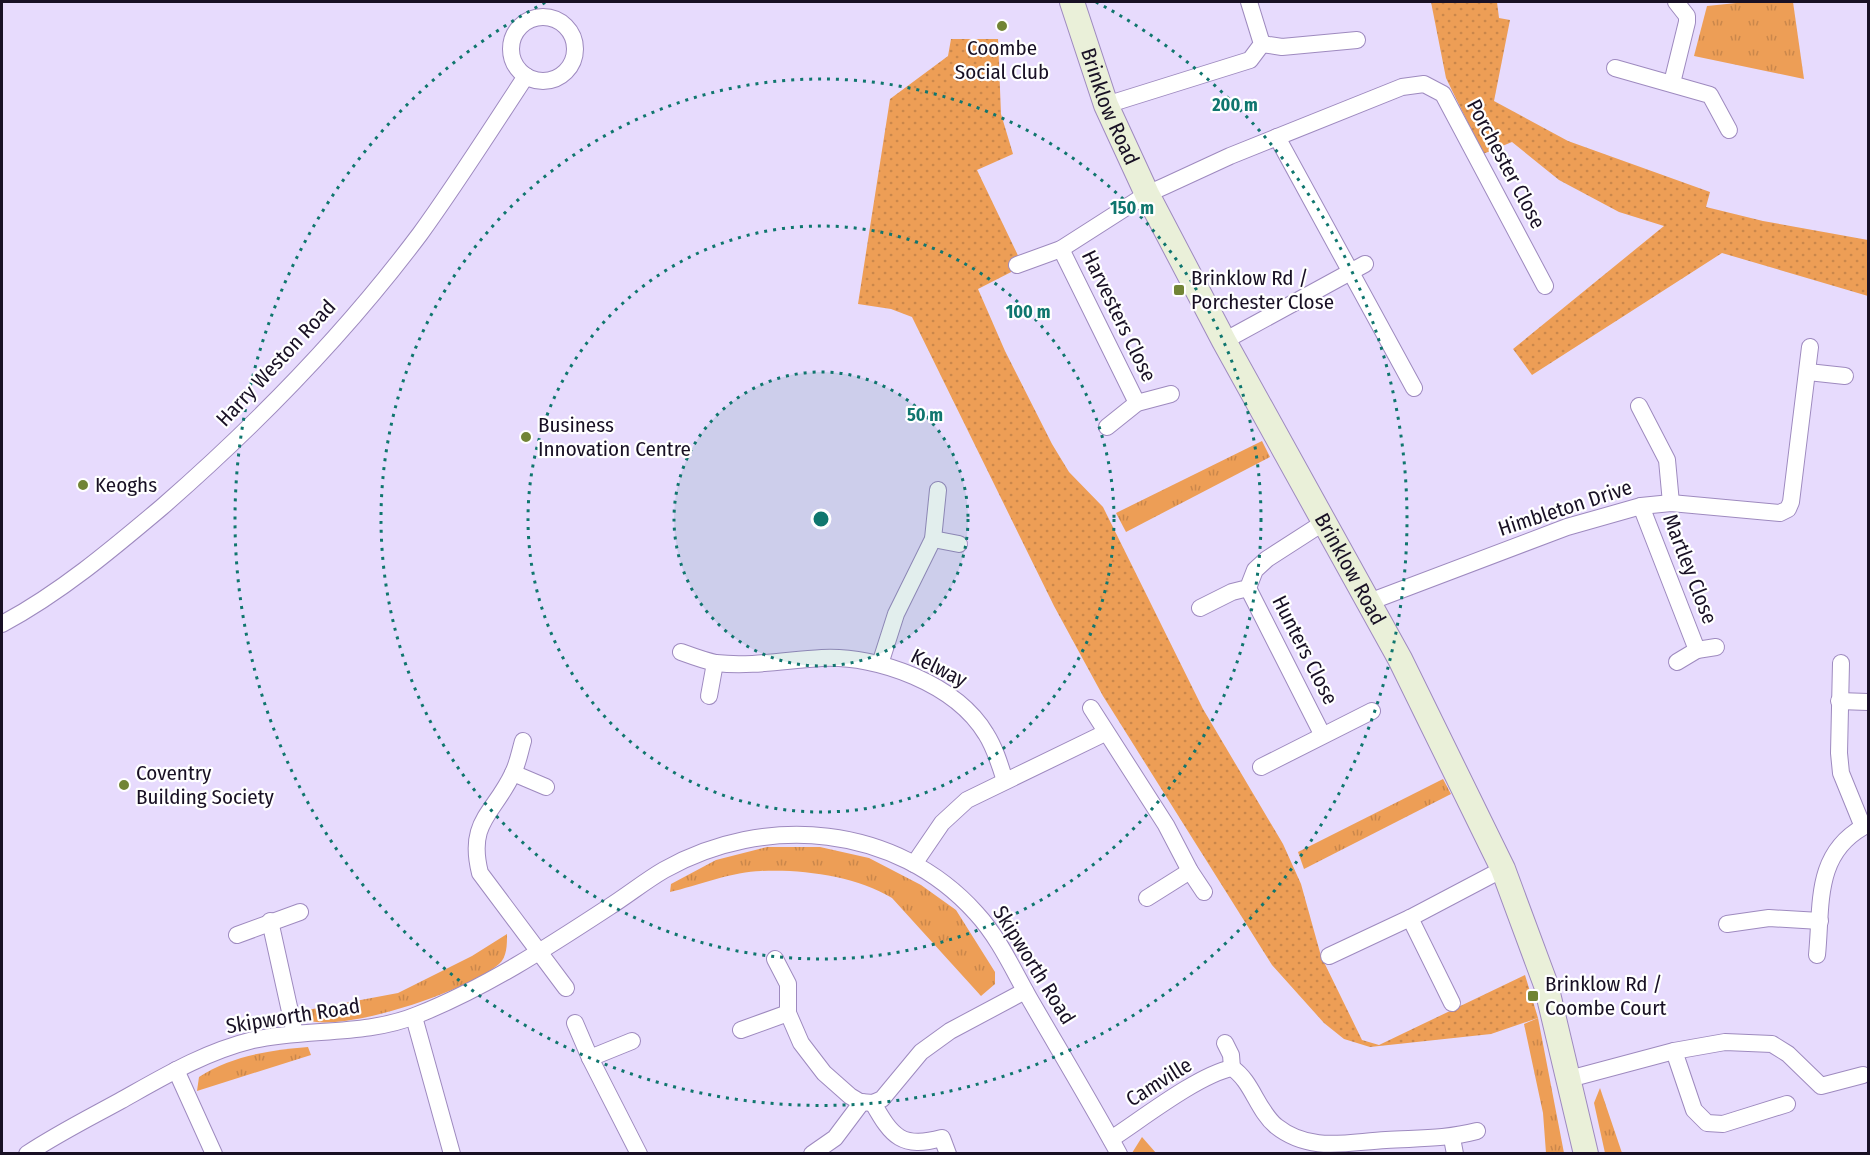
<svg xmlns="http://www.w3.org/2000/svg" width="1870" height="1155" viewBox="0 0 1870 1155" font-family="'Fira Sans Condensed',sans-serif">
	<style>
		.grass { fill: url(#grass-tufts) }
		.park { fill: url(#park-dots) }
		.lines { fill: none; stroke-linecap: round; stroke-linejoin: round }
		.street-casing { stroke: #9e8abf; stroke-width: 18 }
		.secondary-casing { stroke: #9e8abf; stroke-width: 26 }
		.street { stroke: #fff; stroke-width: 16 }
		.secondary { stroke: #eaf0d9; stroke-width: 24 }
		.ring { fill: none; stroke: #0f766e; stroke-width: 3; stroke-dasharray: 3 6 }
		.poi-dot { fill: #718435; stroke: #fff; stroke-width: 2 }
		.labels { text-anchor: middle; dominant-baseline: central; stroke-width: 4.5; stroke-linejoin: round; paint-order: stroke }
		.poi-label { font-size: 21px; fill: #181024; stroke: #fff; text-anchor: start }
		.street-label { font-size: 21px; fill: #181024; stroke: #fff }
		.centre { fill: #0f766e; stroke: #fff; stroke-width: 3 }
		.ring-label { font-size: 18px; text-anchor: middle; font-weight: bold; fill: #0f766e; stroke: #fff; stroke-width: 4.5; stroke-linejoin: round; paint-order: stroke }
	</style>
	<defs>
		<pattern id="grass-tufts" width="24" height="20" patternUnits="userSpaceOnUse" patternTransform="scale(1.5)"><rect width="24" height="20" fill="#ed9e56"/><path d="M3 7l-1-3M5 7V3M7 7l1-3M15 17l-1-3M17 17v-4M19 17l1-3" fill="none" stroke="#ca874b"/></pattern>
		<pattern id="park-dots" width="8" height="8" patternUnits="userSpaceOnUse" patternTransform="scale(1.5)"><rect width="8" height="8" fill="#ed9e56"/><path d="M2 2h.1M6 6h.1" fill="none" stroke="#ca874b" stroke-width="1.8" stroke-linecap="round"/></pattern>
	</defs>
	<rect width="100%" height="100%" fill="#e7dbfd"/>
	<g class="grass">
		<polygon points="1746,2 1793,2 1804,79 1694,56 1707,6"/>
		<polygon points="1262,441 1270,457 1126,532 1116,513"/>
		<polygon points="1443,779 1451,794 1304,869 1298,852"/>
		<path d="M767,847H820L869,858L921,885L956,910L995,972V984L981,996L892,898C856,876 803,869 761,871C735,871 696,886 670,892L671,884L716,860Z"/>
		<path d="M507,934C507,945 507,957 499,964C468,991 344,1033 306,1020L302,1011L398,993L472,956Z"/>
		<polygon points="1538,1018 1564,1153 1546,1153 1543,1113 1524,1024"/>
		<path d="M308,1047L311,1055L197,1091L199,1077C231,1056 270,1050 308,1047Z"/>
		<polygon points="1600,1088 1622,1153 1605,1153 1594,1103"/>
		<polygon points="1142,1137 1156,1153 1132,1153"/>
	</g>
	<g class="park">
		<polygon points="1431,2 1497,2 1499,18 1510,20 1494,101 1568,141 1710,192 1706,207 1763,221 1868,240 1868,296 1722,253 1532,375 1513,349 1664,226 1619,212 1559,180 1512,142 1483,154 1446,78"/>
		<polygon points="951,39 998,39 1001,114 1013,154 977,170 1023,266 978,289 1005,351 1052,444 1069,472 1103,507 1203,709 1283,844 1301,884 1321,956 1362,1040 1379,1045 1525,975 1538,1018 1491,1034 1370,1047 1344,1039 1324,1023 1272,965 1103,696 1054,606 912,317 891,309 858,304 890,99 948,56"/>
	</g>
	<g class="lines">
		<g class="street-casing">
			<g id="street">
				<circle cx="543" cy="49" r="32"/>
				<polyline points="1262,44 1282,47 1357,40"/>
				<polyline points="1615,68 1710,95 1729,130"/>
				<polyline points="1672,83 1687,22 1687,16 1676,2"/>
				<polyline points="1106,105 1250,60 1262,44 1249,2"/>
				<polyline points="1277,137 1414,388"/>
				<polyline points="1061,249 1137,403"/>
				<polyline points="1017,265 1061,249 1147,194 1165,186 1230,156 1402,87 1424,84 1443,94 1545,286"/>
				<polyline points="1224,341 1365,264"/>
				<polyline points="1808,372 1845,376"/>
				<polyline points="1639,406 1667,460 1671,503"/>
				<polyline points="1107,427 1137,403 1171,394"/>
				<polyline points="1641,506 1697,650"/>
				<polyline points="933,539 959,544"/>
				<polyline points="1248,588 1322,734"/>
				<polyline points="1369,602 1567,527 1641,506 1671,503 1780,513 1788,509 1791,502 1810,347"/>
				<polyline points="1200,608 1232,592 1248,588 1255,570 1267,559 1326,521"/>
				<path d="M2,624C60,593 111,550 162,507C256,425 345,334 420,234C457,183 491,129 526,76"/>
				<path d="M681,652C692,656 705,661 716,663C751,667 787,660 822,658C878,655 956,684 986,734C995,748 1000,765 1005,781"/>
				<polyline points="1677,662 1697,650 1716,647"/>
				<polyline points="880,664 896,614 933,539 938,490"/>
				<polyline points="709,696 715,663"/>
				<polyline points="1839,701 1868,702"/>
				<polyline points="1091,708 1166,825 1190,871 1204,892"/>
				<path d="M523,741C520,751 518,763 513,773C494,814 467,821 480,873L566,988"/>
				<polyline points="1261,767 1372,711"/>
				<polyline points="513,773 546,787"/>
				<polyline points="914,864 942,823 967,800 1105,733"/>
				<polyline points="1147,898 1190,871"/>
				<polyline points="1410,918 1452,1003"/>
				<polyline points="270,921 295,1034"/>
				<polyline points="1727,924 1769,918 1820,921"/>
				<polyline points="237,935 300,912"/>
				<path d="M1817,955C1822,905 1814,855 1863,827L1841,773L1839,753L1841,663"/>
				<polyline points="1329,956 1410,918 1503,869"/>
				<polyline points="775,959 788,984 788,1013 801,1043 824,1073 850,1096 860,1102 873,1103 882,1099 921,1052 950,1031 1025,991"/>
				<polyline points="414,1017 452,1154"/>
				<polyline points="575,1023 590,1058 639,1154"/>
				<polyline points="741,1030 788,1013"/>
				<polyline points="1225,1043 1231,1055 1232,1068"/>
				<polyline points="1674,1051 1694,1110 1707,1123 1723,1124 1787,1104"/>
				<polyline points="590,1058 632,1041"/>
				<polyline points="176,1070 214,1154"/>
				<polyline points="1569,1079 1674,1051 1725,1042 1772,1044 1788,1054 1821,1086 1863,1075"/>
				<path d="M873,1103C892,1137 902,1149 942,1138L948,1154"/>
				<polyline points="1452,1138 1455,1154"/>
				<path d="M1111,1139C1142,1119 1198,1075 1232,1068C1252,1081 1257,1110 1276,1126C1310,1153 1347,1142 1386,1140C1418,1138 1446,1139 1477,1131"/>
				<path d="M27,1154C57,1134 89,1118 120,1101C163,1077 204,1052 253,1040C307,1028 366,1036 417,1015C485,988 548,947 609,907C628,895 645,881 664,870C765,813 896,824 976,913C1000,939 1014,972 1032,1003C1061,1053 1091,1103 1119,1154"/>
				<polyline points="812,1154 835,1138 862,1102"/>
			</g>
		</g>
		<g class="secondary-casing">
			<g id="secondary">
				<path id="s1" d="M1072,2L1106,105L1147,194L1224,341L1400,659L1503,869L1546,985L1586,1154"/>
			</g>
		</g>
		<use href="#street" class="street"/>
		<use href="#secondary" class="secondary"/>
	</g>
	<circle cx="821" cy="519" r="147" fill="#0f766e" fill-opacity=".12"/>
	<g class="ring">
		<circle cx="821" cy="519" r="147"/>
		<circle cx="821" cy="519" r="293"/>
		<circle cx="821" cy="519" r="440"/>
		<path d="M1096 2A586 586 0 1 1 546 2"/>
	</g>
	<g class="poi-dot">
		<circle cx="1002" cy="26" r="6"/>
		<rect x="1173" y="284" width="12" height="12" rx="3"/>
		<circle cx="526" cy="437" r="6"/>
		<circle cx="83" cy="485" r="6"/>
		<circle cx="124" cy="785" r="6"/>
		<rect x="1527" y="990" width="12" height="12" rx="3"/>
	</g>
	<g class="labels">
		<g class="poi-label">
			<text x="1002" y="48" text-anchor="middle">Coombe<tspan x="1002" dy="24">Social Club</tspan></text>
			<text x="1191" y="278">Brinklow Rd /<tspan x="1191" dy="24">Porchester Close</tspan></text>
			<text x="538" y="425">Business<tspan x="538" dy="24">Innovation Centre</tspan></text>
			<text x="95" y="485">Keoghs</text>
			<text x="136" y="773">Coventry<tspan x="136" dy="24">Building Society</tspan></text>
			<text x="1545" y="984">Brinklow Rd /<tspan x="1545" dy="24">Coombe Court</tspan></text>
		</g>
		<g class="street-label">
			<text stroke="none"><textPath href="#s1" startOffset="111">Brinklow Road</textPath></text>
			<text transform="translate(1506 164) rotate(62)">Porchester Close</text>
			<text transform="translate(1119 316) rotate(64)">Harvesters Close</text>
			<text transform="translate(276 363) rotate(-47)">Harry Weston Road</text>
			<text transform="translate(1565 508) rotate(-18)">Himbleton Drive</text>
			<text stroke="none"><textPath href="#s1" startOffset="633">Brinklow Road</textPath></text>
			<text transform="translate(1690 569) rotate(69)">Martley Close</text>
			<text transform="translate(1305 650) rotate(63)">Hunters Close</text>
			<text transform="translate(939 668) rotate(27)">Kelway</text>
			<text transform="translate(1034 965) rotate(58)">Skipworth Road</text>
			<text transform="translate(293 1016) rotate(-9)">Skipworth Road</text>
			<text transform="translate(1159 1082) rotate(-32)">Camville</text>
		</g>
	</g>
	<circle cx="821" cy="519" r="9" class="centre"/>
	<g class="ring-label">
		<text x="1235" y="111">200 m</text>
		<text x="1132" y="214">150 m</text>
		<text x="1028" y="318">100 m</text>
		<text x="925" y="421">50 m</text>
	</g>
	<rect width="1870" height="1155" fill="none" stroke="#181024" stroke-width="6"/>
</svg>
